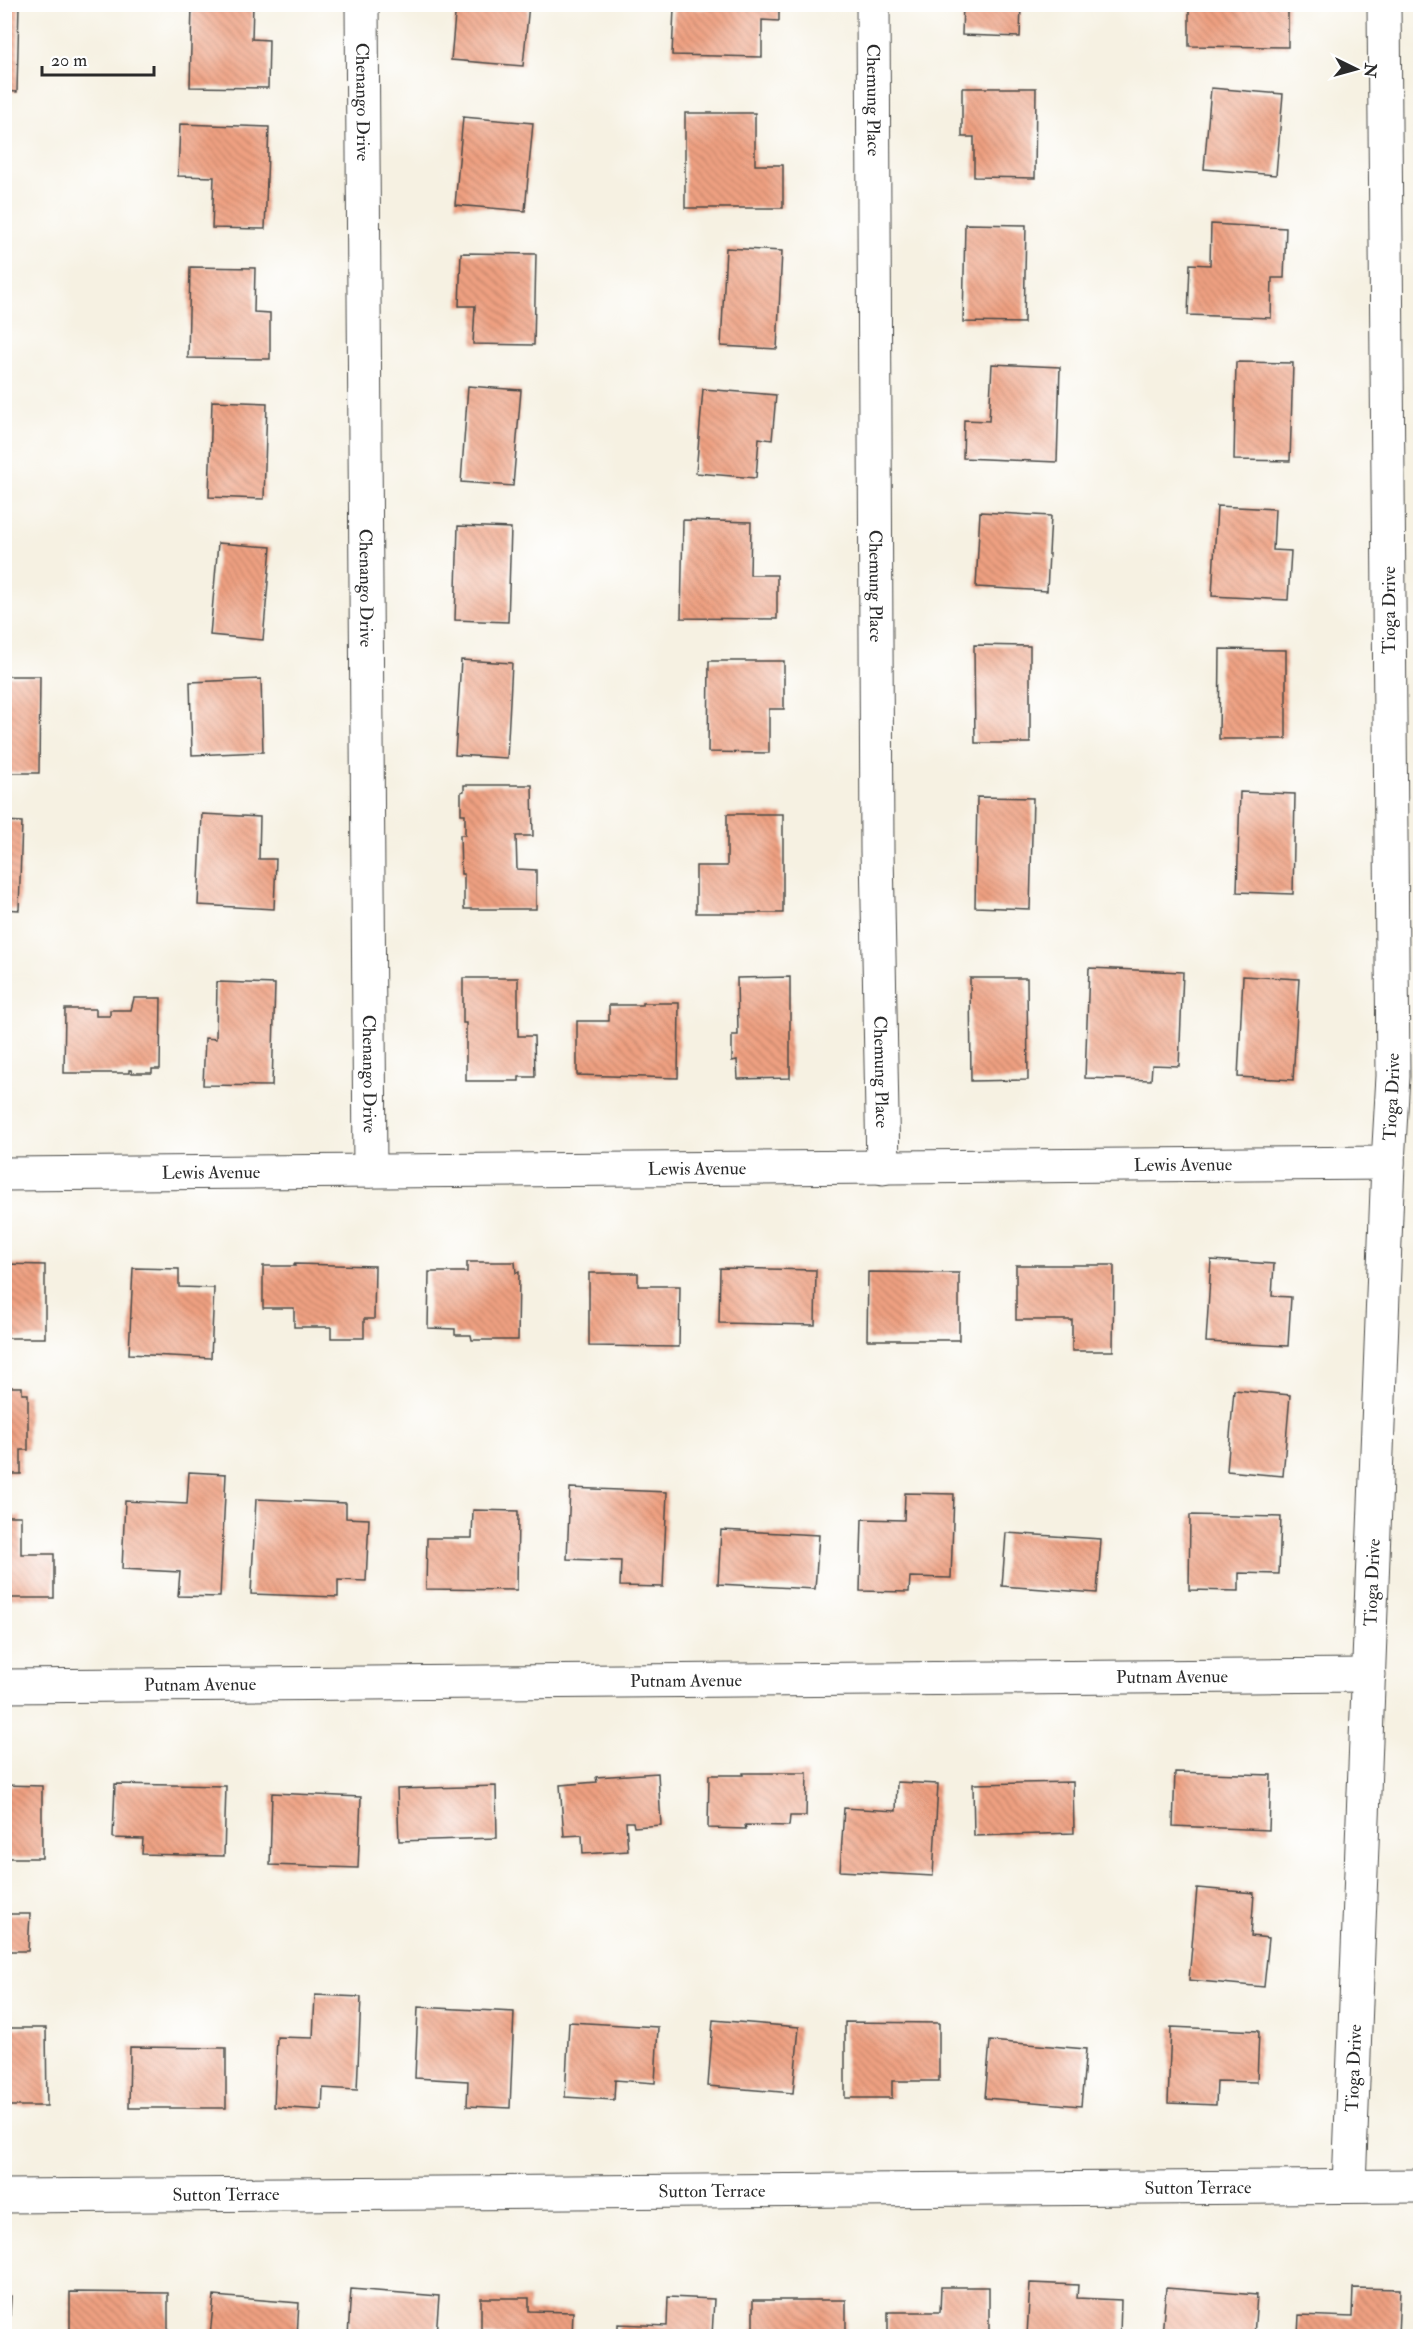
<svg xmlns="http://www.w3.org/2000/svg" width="1425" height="2341" viewBox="0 0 1425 2341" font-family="'IM FELL Double Pica',serif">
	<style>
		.building { fill: url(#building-back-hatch) }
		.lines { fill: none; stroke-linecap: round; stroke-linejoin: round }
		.minor-casing { stroke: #494946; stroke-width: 35 }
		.minor { stroke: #fff; stroke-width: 33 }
		.labels { text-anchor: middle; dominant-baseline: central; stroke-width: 4.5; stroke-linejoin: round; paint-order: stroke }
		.street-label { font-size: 18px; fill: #2b2b2b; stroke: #fff }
	</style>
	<defs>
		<pattern id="building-back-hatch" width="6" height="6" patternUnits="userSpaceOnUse" patternTransform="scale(1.5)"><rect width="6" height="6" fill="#efa081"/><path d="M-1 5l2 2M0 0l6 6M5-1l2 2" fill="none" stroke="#c2836a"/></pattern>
	</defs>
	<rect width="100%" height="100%" fill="#fff"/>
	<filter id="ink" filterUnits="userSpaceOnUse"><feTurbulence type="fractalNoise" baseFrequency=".0167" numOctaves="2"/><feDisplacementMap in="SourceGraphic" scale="12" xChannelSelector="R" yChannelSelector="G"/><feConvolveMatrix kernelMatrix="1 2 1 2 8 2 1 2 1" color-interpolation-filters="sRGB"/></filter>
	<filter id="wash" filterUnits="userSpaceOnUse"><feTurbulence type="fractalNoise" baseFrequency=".008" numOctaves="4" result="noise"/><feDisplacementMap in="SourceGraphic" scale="24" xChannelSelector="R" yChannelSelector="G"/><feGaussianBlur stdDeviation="1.35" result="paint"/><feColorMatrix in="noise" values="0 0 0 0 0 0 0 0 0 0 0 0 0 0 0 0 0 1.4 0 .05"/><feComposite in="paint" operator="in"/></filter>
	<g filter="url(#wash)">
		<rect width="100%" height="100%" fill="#f6f1e2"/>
		<g id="blocks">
			<g class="building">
				<polygon points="4,4 19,4 17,92 4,91"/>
				<polygon points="192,4 253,4 252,39 269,40 268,88 190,87"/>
				<polygon points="456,4 529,4 523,66 451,60"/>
				<polygon points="705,4 779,4 779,21 762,20 762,57 672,55 674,8 705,9"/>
				<polygon points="963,4 1021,4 1020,37 962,35"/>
				<polygon points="1189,4 1288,4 1288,47 1189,46"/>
				<polygon points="962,88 1036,88 1035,178 974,177 974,137 962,137"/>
				<polygon points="1211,88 1283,94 1276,175 1204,169"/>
				<polygon points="685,113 755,113 755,165 783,165 783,208 685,208"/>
				<polygon points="463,117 533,123 525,211 455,205"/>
				<polygon points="180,124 269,127 265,229 212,228 214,177 178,176"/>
				<polygon points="965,224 1026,225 1024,323 963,322"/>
				<polygon points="1211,224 1286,228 1284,278 1272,278 1271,318 1188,315 1190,264 1210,265"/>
				<polygon points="726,248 782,251 777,349 721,346"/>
				<polygon points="461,253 536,254 534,345 473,344 475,306 459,306"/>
				<polygon points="190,267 255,268 254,312 270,313 270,359 188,358"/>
				<polygon points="1236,362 1293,363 1290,461 1234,460"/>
				<polygon points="992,364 1060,367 1057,462 963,458 964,420 989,421"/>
				<polygon points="468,386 521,390 513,486 461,482"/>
				<polygon points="703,389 776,395 772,440 759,438 756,478 696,473"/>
				<polygon points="212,401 267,403 264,499 209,497"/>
				<polygon points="1217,506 1275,509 1273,550 1291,551 1288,600 1212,596"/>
				<polygon points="980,512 1051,516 1047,591 976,587"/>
				<polygon points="683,520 751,522 750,575 777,575 777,619 681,618"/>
				<polygon points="458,526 511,528 508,622 455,620"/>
				<polygon points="218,543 271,547 263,640 210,635"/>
				<polygon points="974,645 1030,646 1030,743 975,743"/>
				<polygon points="1220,649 1286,650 1286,739 1219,739"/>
				<polygon points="461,660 512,663 507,758 455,755"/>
				<polygon points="709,661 784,661 784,709 769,709 769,753 708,752"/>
				<polygon points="4,676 40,676 39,773 4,773"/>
				<polygon points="261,679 263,752 192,755 190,682"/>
				<polygon points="464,785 532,785 533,836 516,836 517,869 536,870 536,909 464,909 464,874 461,874 460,835 465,835 465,814 461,814 461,792 464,791"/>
				<polygon points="1240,792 1295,794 1293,894 1237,892"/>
				<polygon points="977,797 1033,798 1030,909 975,907"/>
				<polygon points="202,814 260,817 259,859 276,859 274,909 198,905"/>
				<polygon points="727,814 783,814 783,913 696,913 696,866 727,866"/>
				<polygon points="4,821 22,822 19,910 4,909"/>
				<polygon points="1089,968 1183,972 1179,1066 1152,1065 1151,1080 1085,1078"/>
				<polygon points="1243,976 1299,979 1293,1080 1238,1077"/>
				<polygon points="790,977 790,1078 738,1079 737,1060 732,1061 732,1035 738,1035 737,978"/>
				<polygon points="463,978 518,978 518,1036 534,1036 535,1077 519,1077 519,1081 466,1081 466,1023 463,1023"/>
				<polygon points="970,978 1027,978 1028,1080 971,1081"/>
				<polygon points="217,982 275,984 272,1086 203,1085 205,1038 216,1039"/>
				<polygon points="134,998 161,998 160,1069 152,1069 152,1073 132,1073 131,1070 129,1070 129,1073 64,1073 65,1009 96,1009 96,1016 110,1016 110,1010 131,1010"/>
				<polygon points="642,1003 679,1003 678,1078 577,1075 577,1021 609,1021 609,1005 642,1005"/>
				<polygon points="8,1041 9,1082 4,1082 4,1042"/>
				<polygon points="1211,1260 1274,1264 1272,1296 1291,1297 1288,1346 1206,1342"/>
				<polygon points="467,1262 515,1262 516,1273 519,1272 518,1340 472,1340 471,1335 455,1335 455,1329 428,1328 429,1272 467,1272"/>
				<polygon points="4,1264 45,1265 45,1338 4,1338"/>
				<polygon points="294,1264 375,1266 374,1319 364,1319 364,1338 331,1338 331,1327 294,1327 294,1308 263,1308 263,1266 295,1266"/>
				<polygon points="1016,1265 1114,1265 1113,1351 1072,1351 1072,1320 1016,1320"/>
				<polygon points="133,1268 179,1269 179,1287 214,1288 211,1358 129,1354"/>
				<polygon points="720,1268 816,1270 815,1325 719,1323"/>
				<polygon points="868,1272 959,1273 959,1340 867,1340"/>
				<polygon points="589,1273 638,1273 638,1286 680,1286 679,1347 589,1346"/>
				<polygon points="4,1387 22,1387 22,1394 28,1394 28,1450 21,1450 21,1474 4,1474"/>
				<polygon points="1234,1390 1290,1395 1283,1476 1227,1471"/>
				<polygon points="189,1472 226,1474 220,1597 178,1596 180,1572 122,1569 125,1501 187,1504"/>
				<polygon points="570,1488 667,1492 663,1587 620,1586 621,1561 567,1559"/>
				<polygon points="905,1493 954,1494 951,1578 910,1577 909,1592 860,1591 862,1519 904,1520"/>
				<polygon points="256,1499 346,1503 346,1518 369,1519 366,1581 338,1580 338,1597 251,1594"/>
				<polygon points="473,1510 518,1511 517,1590 426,1589 427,1538 472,1538"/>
				<polygon points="1190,1515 1281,1517 1279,1574 1239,1573 1239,1591 1189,1590"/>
				<polygon points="4,1516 21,1516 21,1554 54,1554 54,1598 4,1598"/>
				<polygon points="721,1530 819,1535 815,1589 718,1584"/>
				<polygon points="1006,1533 1101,1539 1097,1593 1002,1586"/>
				<polygon points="1175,1772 1271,1775 1269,1830 1173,1826"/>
				<polygon points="658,1773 661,1825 634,1827 633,1822 626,1822 628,1851 583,1854 582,1835 564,1836 560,1785 597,1782 596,1777"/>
				<polygon points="743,1773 807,1773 806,1816 790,1816 789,1826 745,1825 746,1829 708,1828 709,1775 743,1775"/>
				<polygon points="897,1782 938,1784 933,1876 840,1871 844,1808 896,1811"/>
				<polygon points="1073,1782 1074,1833 974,1836 973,1784"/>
				<polygon points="115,1784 226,1786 224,1856 142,1854 143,1839 113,1838"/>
				<polygon points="4,1785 42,1786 42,1858 4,1858"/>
				<polygon points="496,1786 497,1838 399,1841 397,1789"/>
				<polygon points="272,1793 361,1797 358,1868 270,1865"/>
				<polygon points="1197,1888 1254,1893 1251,1936 1269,1938 1264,1987 1189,1980"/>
				<polygon points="4,1914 30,1914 28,1951 7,1951 6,1977 4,1977"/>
				<polygon points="315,1995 361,1997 357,2090 323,2088 322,2110 274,2107 277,2037 313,2038"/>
				<polygon points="418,2007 514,2012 510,2108 467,2106 468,2081 415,2078"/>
				<polygon points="713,2020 799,2027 793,2093 708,2086"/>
				<polygon points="569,2022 658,2027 655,2083 615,2080 614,2100 565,2097"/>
				<polygon points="845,2022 939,2023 939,2081 892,2081 892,2098 845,2098"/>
				<polygon points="1171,2027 1259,2031 1257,2082 1217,2081 1216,2105 1168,2103"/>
				<polygon points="5,2028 46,2028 47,2106 5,2106"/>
				<polygon points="990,2041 1086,2049 1081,2106 985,2098"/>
				<polygon points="130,2047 226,2048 226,2108 129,2108"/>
				<polygon points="1030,2283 1078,2285 1077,2298 1121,2300 1120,2336 1027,2336"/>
				<polygon points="941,2287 989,2287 989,2336 888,2336 888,2312 940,2312"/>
				<polygon points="1166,2288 1257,2295 1254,2336 1162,2336"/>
				<polygon points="1353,2288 1400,2289 1398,2336 1298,2336 1299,2315 1352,2317"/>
				<polygon points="351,2289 439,2296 436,2336 348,2336"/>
				<polygon points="70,2292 168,2293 168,2336 70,2336"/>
				<polygon points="4,2296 11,2296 9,2336 4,2336"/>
				<polygon points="214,2296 299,2303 297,2336 210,2336"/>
				<polygon points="668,2297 714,2299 712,2336 618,2336 618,2324 667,2326"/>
				<polygon points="481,2298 529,2298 529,2311 573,2312 572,2336 481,2336"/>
				<rect x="753" y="2300" width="93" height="36"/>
			</g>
		</g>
	</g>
	<g filter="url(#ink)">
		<use href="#blocks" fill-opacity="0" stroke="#494946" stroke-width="1.5"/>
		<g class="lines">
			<g class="minor-casing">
				<g id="minor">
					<path id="s1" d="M362,4L370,1171"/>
					<path id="s2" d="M873,4L877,851L883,1168"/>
					<path id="s3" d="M4,1174L1388,1163"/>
					<path id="s4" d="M4,1686L1369,1675"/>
					<path id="s5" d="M1349,2186L1388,1163L1393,1076L1384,4"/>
					<path id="s6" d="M4,2196L1420,2186"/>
				</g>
			</g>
			<use href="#minor" class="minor"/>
		</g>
	</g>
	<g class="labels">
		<g class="street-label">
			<text stroke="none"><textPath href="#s2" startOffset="96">Chemung Place</textPath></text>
			<text stroke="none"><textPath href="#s1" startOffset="98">Chenango Drive</textPath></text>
			<text stroke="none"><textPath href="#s2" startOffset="582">Chemung Place</textPath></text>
			<text stroke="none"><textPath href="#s1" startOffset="584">Chenango Drive</textPath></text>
			<text transform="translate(1389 610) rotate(-90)">Tioga Drive</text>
			<text stroke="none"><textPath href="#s2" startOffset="1068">Chemung Place</textPath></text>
			<text stroke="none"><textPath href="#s1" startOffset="1070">Chenango Drive</textPath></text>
			<text stroke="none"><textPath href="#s5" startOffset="1090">Tioga Drive</textPath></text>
			<text stroke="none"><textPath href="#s3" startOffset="1179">Lewis Avenue</textPath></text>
			<text stroke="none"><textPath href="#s3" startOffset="693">Lewis Avenue</textPath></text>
			<text stroke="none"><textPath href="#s3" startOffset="207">Lewis Avenue</textPath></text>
			<text stroke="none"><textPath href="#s5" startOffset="604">Tioga Drive</textPath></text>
			<text stroke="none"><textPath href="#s4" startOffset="1168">Putnam Avenue</textPath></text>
			<text stroke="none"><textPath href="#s4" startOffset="682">Putnam Avenue</textPath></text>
			<text stroke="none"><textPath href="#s4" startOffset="196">Putnam Avenue</textPath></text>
			<text stroke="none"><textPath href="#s5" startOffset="118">Tioga Drive</textPath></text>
			<text stroke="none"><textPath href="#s6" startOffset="1194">Sutton Terrace</textPath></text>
			<text stroke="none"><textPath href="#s6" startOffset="708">Sutton Terrace</textPath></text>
			<text stroke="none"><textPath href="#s6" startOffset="222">Sutton Terrace</textPath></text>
		</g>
	</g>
	<rect width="1425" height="2341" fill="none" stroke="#fff" stroke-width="24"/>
	<g transform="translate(1356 69) rotate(95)" stroke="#ffffff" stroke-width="4.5" paint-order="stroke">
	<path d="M0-4.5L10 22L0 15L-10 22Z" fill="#2b2b2b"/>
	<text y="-9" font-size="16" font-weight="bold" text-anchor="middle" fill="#2b2b2b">N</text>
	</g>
	<path d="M42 66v9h112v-9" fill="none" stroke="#2b2b2b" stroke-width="3"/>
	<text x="51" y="66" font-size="18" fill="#2b2b2b" stroke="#ffffff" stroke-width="4.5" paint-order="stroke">20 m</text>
</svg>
